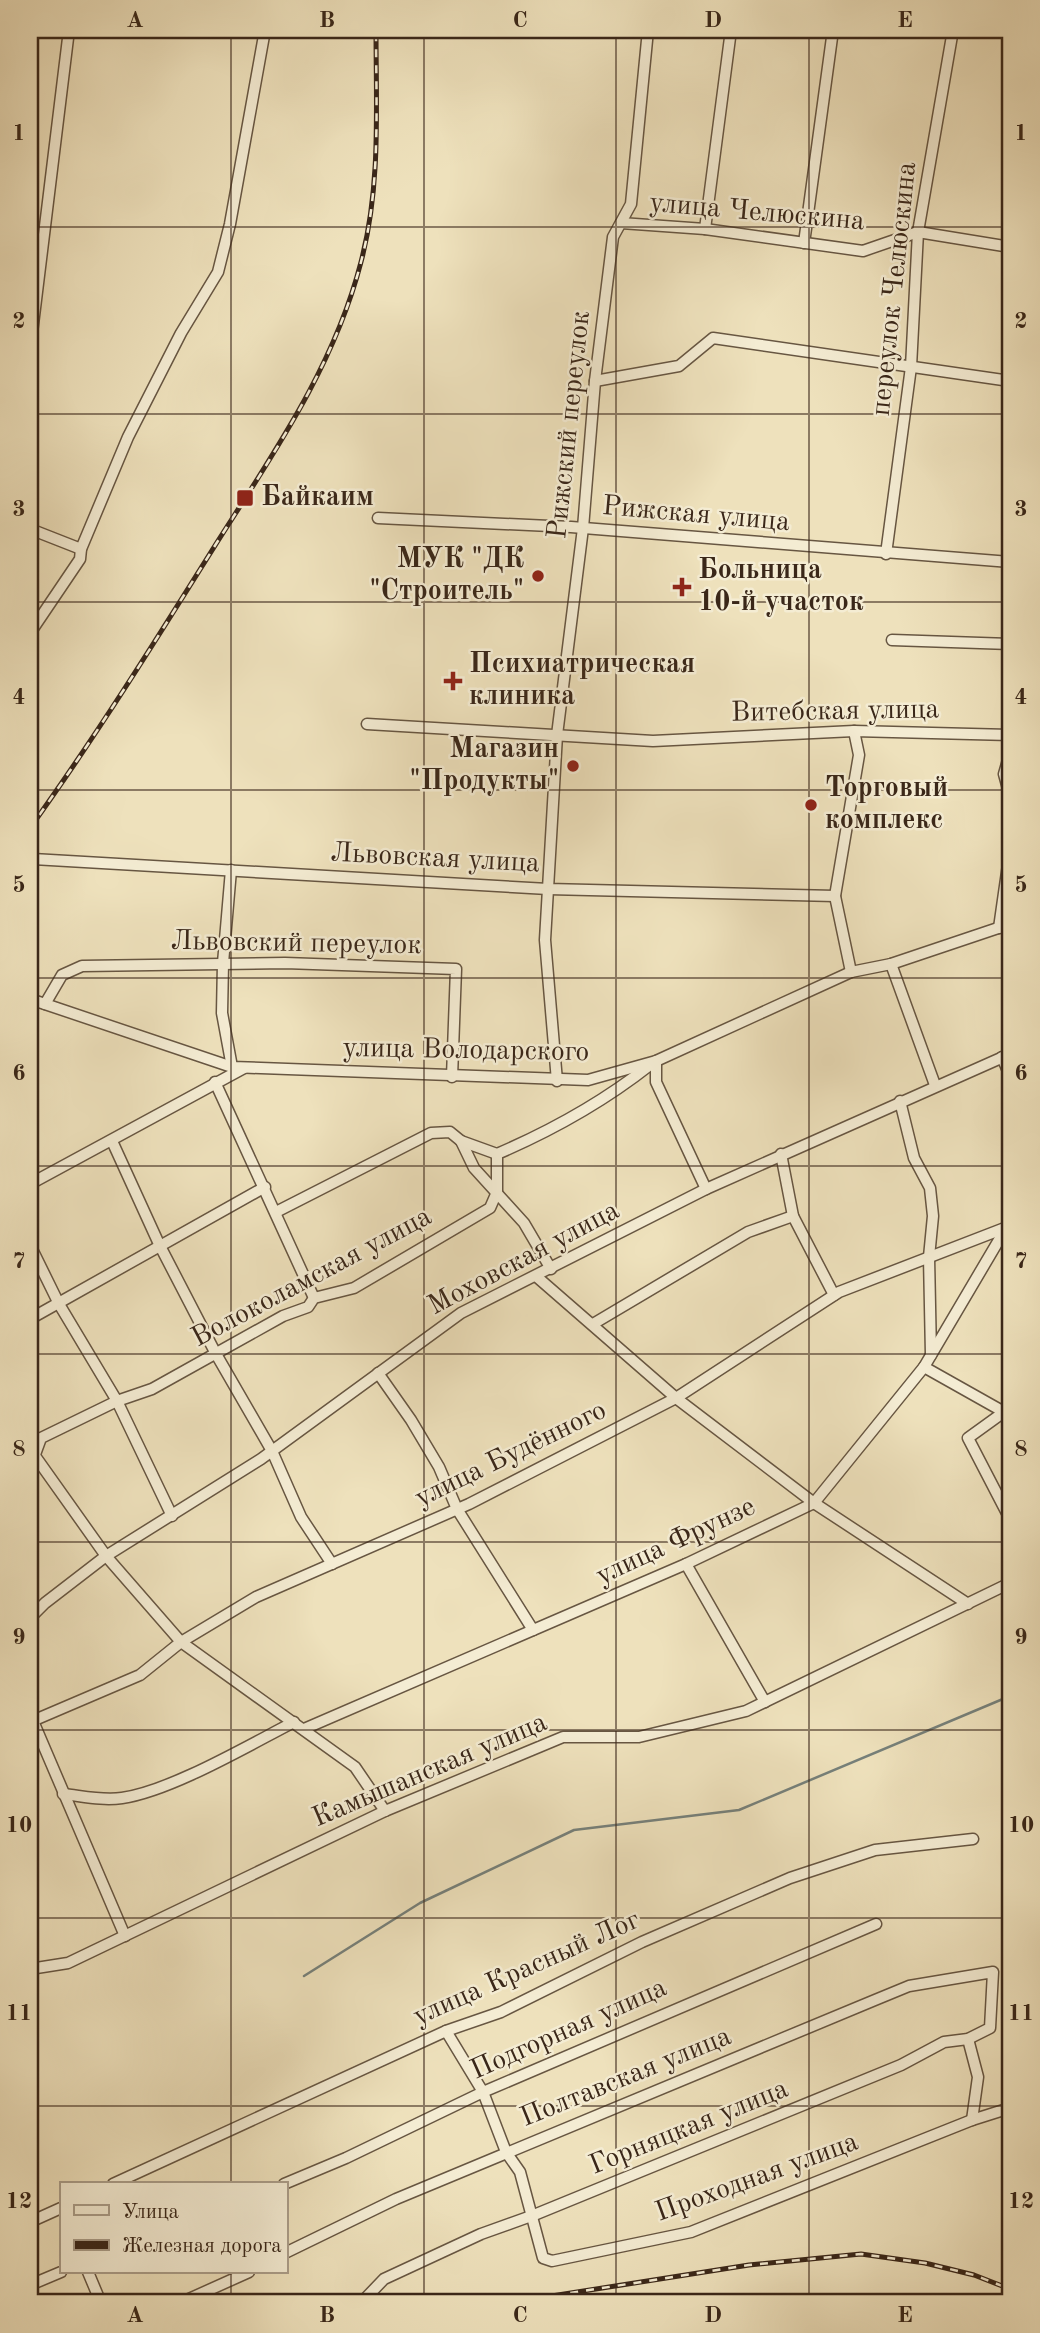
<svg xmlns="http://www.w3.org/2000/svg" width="1040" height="2333" viewBox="0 0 1040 2333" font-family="'Old Standard TT',serif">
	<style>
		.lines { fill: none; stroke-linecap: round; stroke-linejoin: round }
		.stream { stroke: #76807a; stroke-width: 2.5 }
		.street-casing { stroke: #675642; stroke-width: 13 }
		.street { stroke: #f4ecd3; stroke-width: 10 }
		.rail-casing { stroke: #3a2719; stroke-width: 5 }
		.rail { stroke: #f4ecd3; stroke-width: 2.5; stroke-dasharray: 8; stroke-linecap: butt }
		.grid { fill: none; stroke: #3a2719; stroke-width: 2; stroke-opacity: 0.55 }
		.poi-dot { fill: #8f2418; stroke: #f4ecd3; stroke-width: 2.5 }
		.labels { text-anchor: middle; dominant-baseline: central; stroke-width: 5; stroke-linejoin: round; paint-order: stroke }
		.street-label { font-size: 28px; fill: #3a2719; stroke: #f4ecd3 }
		.poi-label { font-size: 28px; font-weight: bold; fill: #3a2719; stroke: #f4ecd3; text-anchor: start }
		.neatline { fill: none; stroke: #3a2719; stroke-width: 2.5 }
		.grid-label { font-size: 23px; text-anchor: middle; font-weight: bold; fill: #3a2719 }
	</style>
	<rect width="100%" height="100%" fill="#eee1bc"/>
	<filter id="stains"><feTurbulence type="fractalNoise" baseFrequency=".00286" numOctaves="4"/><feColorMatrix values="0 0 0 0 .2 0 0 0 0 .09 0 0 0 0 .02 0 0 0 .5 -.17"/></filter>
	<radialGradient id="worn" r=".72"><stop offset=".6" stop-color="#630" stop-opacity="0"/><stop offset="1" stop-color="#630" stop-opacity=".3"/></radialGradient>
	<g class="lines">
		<polyline class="stream" points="304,1976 420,1903 574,1830 739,1810 1010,1696"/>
		<g class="street-casing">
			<g id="street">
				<polyline points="621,223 705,229 863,251 918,232 1010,247"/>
				<polyline points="705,229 731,30"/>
				<polyline points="804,243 833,30"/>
				<polyline points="30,349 69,30"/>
				<polyline points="595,381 679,366 713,338 1010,381"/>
				<polyline points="378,518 571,527 1010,562"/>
				<polyline points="30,529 81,549"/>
				<polyline points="886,554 911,367 918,232 953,30"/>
				<polyline points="30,633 80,559 81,549 128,437 181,333 218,272 230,224 265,30"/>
				<polyline points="892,640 1010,644"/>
				<polyline points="367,724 653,741 854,731 1010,735"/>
				<polyline points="1010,753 1004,774 1010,796"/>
				<polyline points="33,859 548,889 835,896"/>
				<polyline points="231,870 223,963 222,1013 232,1067"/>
				<polyline points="999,928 1010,851"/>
				<polyline points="891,964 935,1085"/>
				<polyline points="851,972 835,896 859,755 854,731"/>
				<polyline points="30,999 232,1067 588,1080 656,1061 851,972 891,964 1010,924"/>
				<polyline points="45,1004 62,975 82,966 285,963 456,969 452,1077"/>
				<polyline points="1002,1057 1010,1076"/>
				<polyline points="656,1061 656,1082 706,1189"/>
				<polyline points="557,1081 545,940 557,735 583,528 595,381 613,237 631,204 648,30"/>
				<polyline points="215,1082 314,1298"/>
				<polyline points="900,1101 914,1158 930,1188 933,1216 929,1257 931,1355"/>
				<polyline points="112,1141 159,1244 216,1354 272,1451 301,1517 332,1564"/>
				<polyline points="461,1141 474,1168 524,1223 551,1269"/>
				<polyline points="781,1154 793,1216 834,1295"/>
				<polyline points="30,1184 244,1068"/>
				<polyline points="276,1212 431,1133 450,1132 461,1141 497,1154"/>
				<polyline points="30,1245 59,1304 117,1401 172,1516"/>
				<polyline points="537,1277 676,1398 814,1503 968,1604"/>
				<polyline points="30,1319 265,1187"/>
				<polyline points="593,1324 748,1232 793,1216"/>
				<polyline points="924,1367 1006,1228"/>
				<polyline points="378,1373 411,1420 439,1467 457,1509 533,1630"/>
				<polyline points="1004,1412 968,1438 1010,1519"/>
				<polyline points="30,1449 106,1556 181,1642 355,1767 385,1811"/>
				<path d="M30,1468L41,1438L117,1401L152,1389L283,1316L308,1307L314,1298L354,1288L490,1208L497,1192V1154C553,1130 603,1102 650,1065"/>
				<polyline points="686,1564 765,1702"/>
				<polyline points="30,1618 45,1603 106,1556 261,1459 461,1313 706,1189 1010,1054"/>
				<polyline points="30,1714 125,1936"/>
				<polyline points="30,1722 140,1675 181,1642 256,1597 469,1504 676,1398 839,1292 1010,1226"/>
				<polyline points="304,1729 686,1564 814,1503 924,1367 1004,1412 1010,1408"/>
				<path d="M63,1794C82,1796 102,1801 122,1798C171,1791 249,1745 294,1722"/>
				<polyline points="30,1969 68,1963 385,1811 563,1737 639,1737 746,1711 1010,1583"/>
				<polyline points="446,2031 483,2092 506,2152 520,2172 543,2258 552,2261 691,2232 972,2120 1010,2108"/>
				<polyline points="968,2039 978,2077 972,2120"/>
				<polyline points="113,2184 446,2031 501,2012 642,1942 790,1878 875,1850 973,1839"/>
				<polyline points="284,2184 346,2158 483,2092 876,1924"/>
				<polyline points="30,2222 61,2208"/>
				<polyline points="285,2253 396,2199 875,2000 909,1986 993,1972 990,2028 968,2039 944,2042 901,2065 534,2215 481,2234 384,2279 361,2303"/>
				<polyline points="88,2272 101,2303"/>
				<polyline points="30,2285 61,2272"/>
				<polyline points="180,2303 249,2272"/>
			</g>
		</g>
		<use href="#street" class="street"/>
		<g class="rail-casing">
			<g id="rail">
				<path d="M30,828C96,736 156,640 216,544C273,454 334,367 361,262C381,186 376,108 376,30"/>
				<polyline points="507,2303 749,2265 861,2254 925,2263 974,2275 1010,2289"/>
			</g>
		</g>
		<use href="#rail" class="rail"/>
	</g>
	<path class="grid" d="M231,30V2184M424,30V2303M616,30V2303M809,30V2303M30,227H1010M30,414H1010M30,602H1010M30,790H1010M30,978H1010M30,1166H1010M30,1354H1010M30,1542H1010M30,1730H1010M30,1918H1010M30,2106H1010M231,2272V2303"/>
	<g class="poi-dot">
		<rect x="236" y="489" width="18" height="18" rx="3.5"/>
		<circle cx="538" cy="576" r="7"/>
		<path d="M678.5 576.5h7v7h7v7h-7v7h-7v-7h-7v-7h7z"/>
		<path d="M449.5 670.5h7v7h7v7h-7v7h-7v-7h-7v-7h7z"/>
		<circle cx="573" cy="766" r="7"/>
		<circle cx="811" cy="805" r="7"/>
	</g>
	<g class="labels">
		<g class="street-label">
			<text transform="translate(757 213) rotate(5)">улица Челюскина</text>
			<text transform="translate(895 289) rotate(-84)">переулок Челюскина</text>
			<text transform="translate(570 425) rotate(-84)">Рижский переулок</text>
			<text transform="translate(696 515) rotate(5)">Рижская улица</text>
			<text transform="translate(835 712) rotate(-1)">Витебская улица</text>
			<text transform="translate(435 859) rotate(3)">Львовская улица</text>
			<text transform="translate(296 944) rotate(1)">Львовский переулок</text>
			<text transform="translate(466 1051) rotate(1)">улица Володарского</text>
			<text transform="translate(524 1259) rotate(-28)">Моховская улица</text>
			<text transform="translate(312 1278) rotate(-28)">Волоколамская улица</text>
			<text transform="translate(511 1455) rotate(-26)">улица Будённого</text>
			<text transform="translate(676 1542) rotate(-25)">улица Фрунзе</text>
			<text transform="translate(430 1771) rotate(-23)">Камышанская улица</text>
			<text transform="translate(527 1969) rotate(-24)">улица Красный Лог</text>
			<text transform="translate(569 2030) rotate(-24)">Подгорная улица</text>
			<text transform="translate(626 2078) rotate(-22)">Полтавская улица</text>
			<text transform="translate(689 2128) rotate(-22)">Горняцкая улица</text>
			<text transform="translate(757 2178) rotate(-20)">Проходная улица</text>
		</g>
		<g class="poi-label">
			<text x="261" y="498">Байкаим</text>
			<text x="524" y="560" text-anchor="end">МУК "ДК<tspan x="524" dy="32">"Строитель"</tspan></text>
			<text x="698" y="571">Больница<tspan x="698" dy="32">10-й участок</tspan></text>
			<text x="469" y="665">Психиатрическая<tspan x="469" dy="32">клиника</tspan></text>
			<text x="559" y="750" text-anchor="end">Магазин<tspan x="559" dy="32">"Продукты"</tspan></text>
			<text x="825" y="789">Торговый<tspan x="825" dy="32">комплекс</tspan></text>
		</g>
	</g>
	<rect width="1040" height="2333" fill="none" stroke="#eee1bc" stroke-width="77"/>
	<rect x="60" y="2182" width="228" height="91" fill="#f4ecd3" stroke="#aa9d89" stroke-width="2"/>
	<rect x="74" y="2205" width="35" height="10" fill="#f4ecd3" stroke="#aa9d89" stroke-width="2"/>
	<text x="122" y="2218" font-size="21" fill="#3a2719">Улица</text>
	<rect x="74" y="2240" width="35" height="10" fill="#3a2719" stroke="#aa9d89" stroke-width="2"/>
	<text x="122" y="2252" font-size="21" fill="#3a2719">Железная дорога</text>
	<rect x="38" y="38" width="964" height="2256" class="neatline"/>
	<g class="grid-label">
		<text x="135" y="27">A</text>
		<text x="327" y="27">B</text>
		<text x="520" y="27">C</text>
		<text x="713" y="27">D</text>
		<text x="905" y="27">E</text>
		<text x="19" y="140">1</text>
		<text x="1021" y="140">1</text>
		<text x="19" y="328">2</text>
		<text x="1021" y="328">2</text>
		<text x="19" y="516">3</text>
		<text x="1021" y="516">3</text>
		<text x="19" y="704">4</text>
		<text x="1021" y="704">4</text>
		<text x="19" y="892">5</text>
		<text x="1021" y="892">5</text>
		<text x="19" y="1080">6</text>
		<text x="1021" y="1080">6</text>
		<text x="19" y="1268">7</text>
		<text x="1021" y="1268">7</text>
		<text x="19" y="1456">8</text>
		<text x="1021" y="1456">8</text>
		<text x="19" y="1644">9</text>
		<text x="1021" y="1644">9</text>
		<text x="19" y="1832">10</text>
		<text x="1021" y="1832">10</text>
		<text x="19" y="2020">11</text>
		<text x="1021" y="2020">11</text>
		<text x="19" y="2208">12</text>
		<text x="1021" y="2208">12</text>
		<text x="135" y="2322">A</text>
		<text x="327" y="2322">B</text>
		<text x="520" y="2322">C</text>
		<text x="713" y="2322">D</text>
		<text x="905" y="2322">E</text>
	</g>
	<rect width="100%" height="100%" filter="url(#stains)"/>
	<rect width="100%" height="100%" fill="url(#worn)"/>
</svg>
